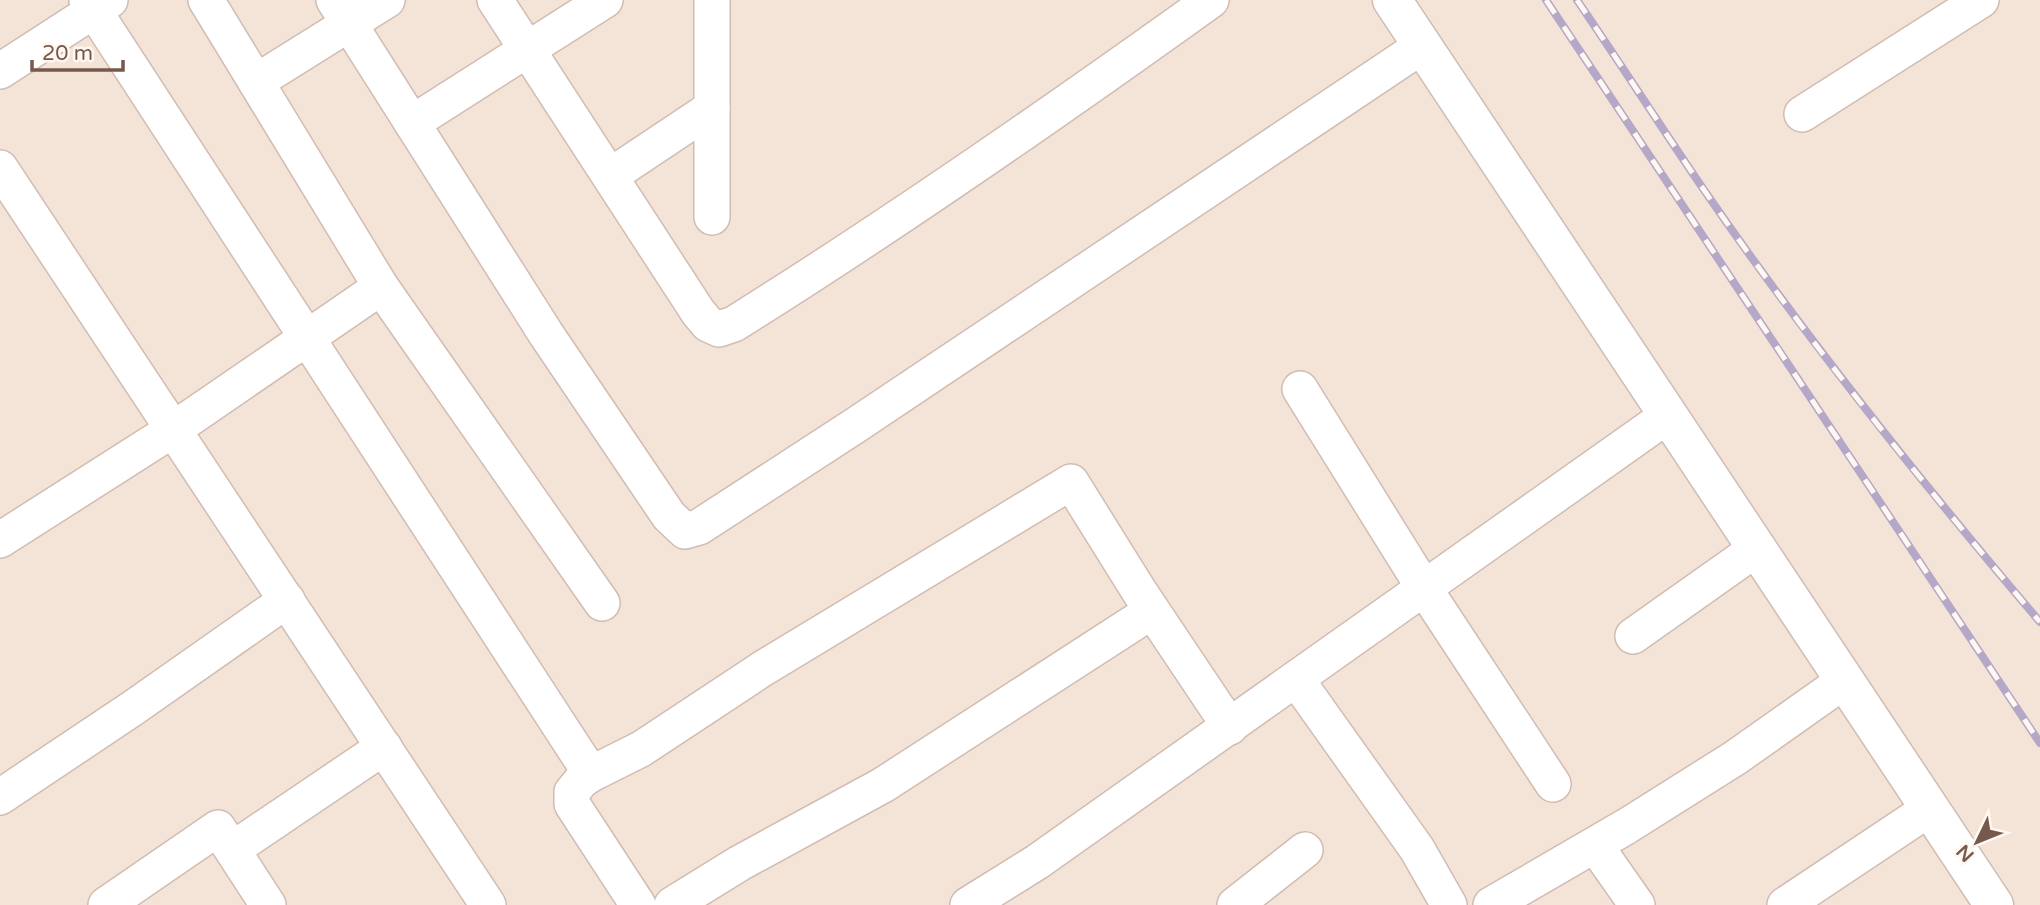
<svg xmlns="http://www.w3.org/2000/svg" width="2040" height="905" viewBox="0 0 2040 905" font-family="'Varela Round',sans-serif">
	<style>
		.residential { fill: #f4e4d8 }
		.lines { fill: none; stroke-linecap: round; stroke-linejoin: round }
		.minor-casing { stroke: #d1bcb2; stroke-width: 38 }
		.tertiary-casing { stroke: #d1bcb2; stroke-width: 41 }
		.minor { stroke: #fff; stroke-width: 35 }
		.tertiary { stroke: #fff; stroke-width: 38 }
		.rail-casing { stroke: #b5a7c7; stroke-width: 8 }
		.rail { stroke: #fff8f1; stroke-width: 5; stroke-dasharray: 16; stroke-linecap: butt }
	</style>
	<rect width="100%" height="100%" fill="#fcf3ea"/>
	<rect class="residential" x="0" y="0" width="2040" height="905"/>
	<g class="lines">
		<g class="minor-casing">
			<g id="minor">
				<polyline points="87,0 591,774"/>
				<polyline points="206,0 381,287 602,603"/>
				<polyline points="334,0 546,334 669,516 685,531 699,527 856,425 1422,46"/>
				<path d="M495,0L698,312L708,324L719,329L734,324C897,222 1055,112 1211,0"/>
				<polyline points="712,0 712,217"/>
				<polyline points="0,71 110,0"/>
				<polyline points="256,82 387,0"/>
				<polyline points="1802,114 1981,0"/>
				<polyline points="412,123 605,0"/>
				<polyline points="0,168 488,905"/>
				<polyline points="610,176 712,108"/>
				<polyline points="1300,389 1424,588 1553,784"/>
				<polyline points="0,540 174,429 381,287"/>
				<polyline points="1633,636 1756,549"/>
				<polyline points="1296,679 1417,849 1449,905"/>
				<polyline points="0,797 133,708 287,600"/>
				<polyline points="1595,845 1637,905"/>
				<polyline points="233,849 384,747"/>
				<polyline points="106,905 218,828 268,905"/>
				<polyline points="638,905 572,804 572,792 581,781 591,774 641,749 762,669 1071,482 1139,591 1230,727"/>
				<polyline points="672,905 740,863 883,785 1152,611"/>
				<polyline points="968,905 1037,862 1667,416"/>
				<polyline points="1235,905 1305,850"/>
				<polyline points="1491,905 1627,826 1735,758 1844,681"/>
				<polyline points="1785,905 1929,809"/>
			</g>
		</g>
		<g class="tertiary-casing">
			<polyline id="tertiary" points="1392,0 1994,905"/>
		</g>
		<use href="#minor" class="minor"/>
		<use href="#tertiary" class="tertiary"/>
		<g class="rail-casing">
			<g id="rail">
				<polyline points="1546,0 2040,743"/>
				<path d="M1577,0C1620,63 1661,127 1704,190C1807,340 1922,483 2040,622"/>
			</g>
		</g>
		<use href="#rail" class="rail"/>
	</g>
	<g transform="translate(1977 842) rotate(227)" stroke="#fff8f1" stroke-width="5" paint-order="stroke">
	<path d="M0-5L12 26L0 18L-12 26Z" fill="#77584d"/>
	<text y="-10" font-size="19" font-weight="bold" text-anchor="middle" fill="#77584d">N</text>
	</g>
	<path d="M32 60v10h91v-10" fill="none" stroke="#77584d" stroke-width="3.5"/>
	<text x="42" y="60" font-size="21" fill="#77584d" stroke="#fff8f1" stroke-width="5" paint-order="stroke">20 m</text>
</svg>
